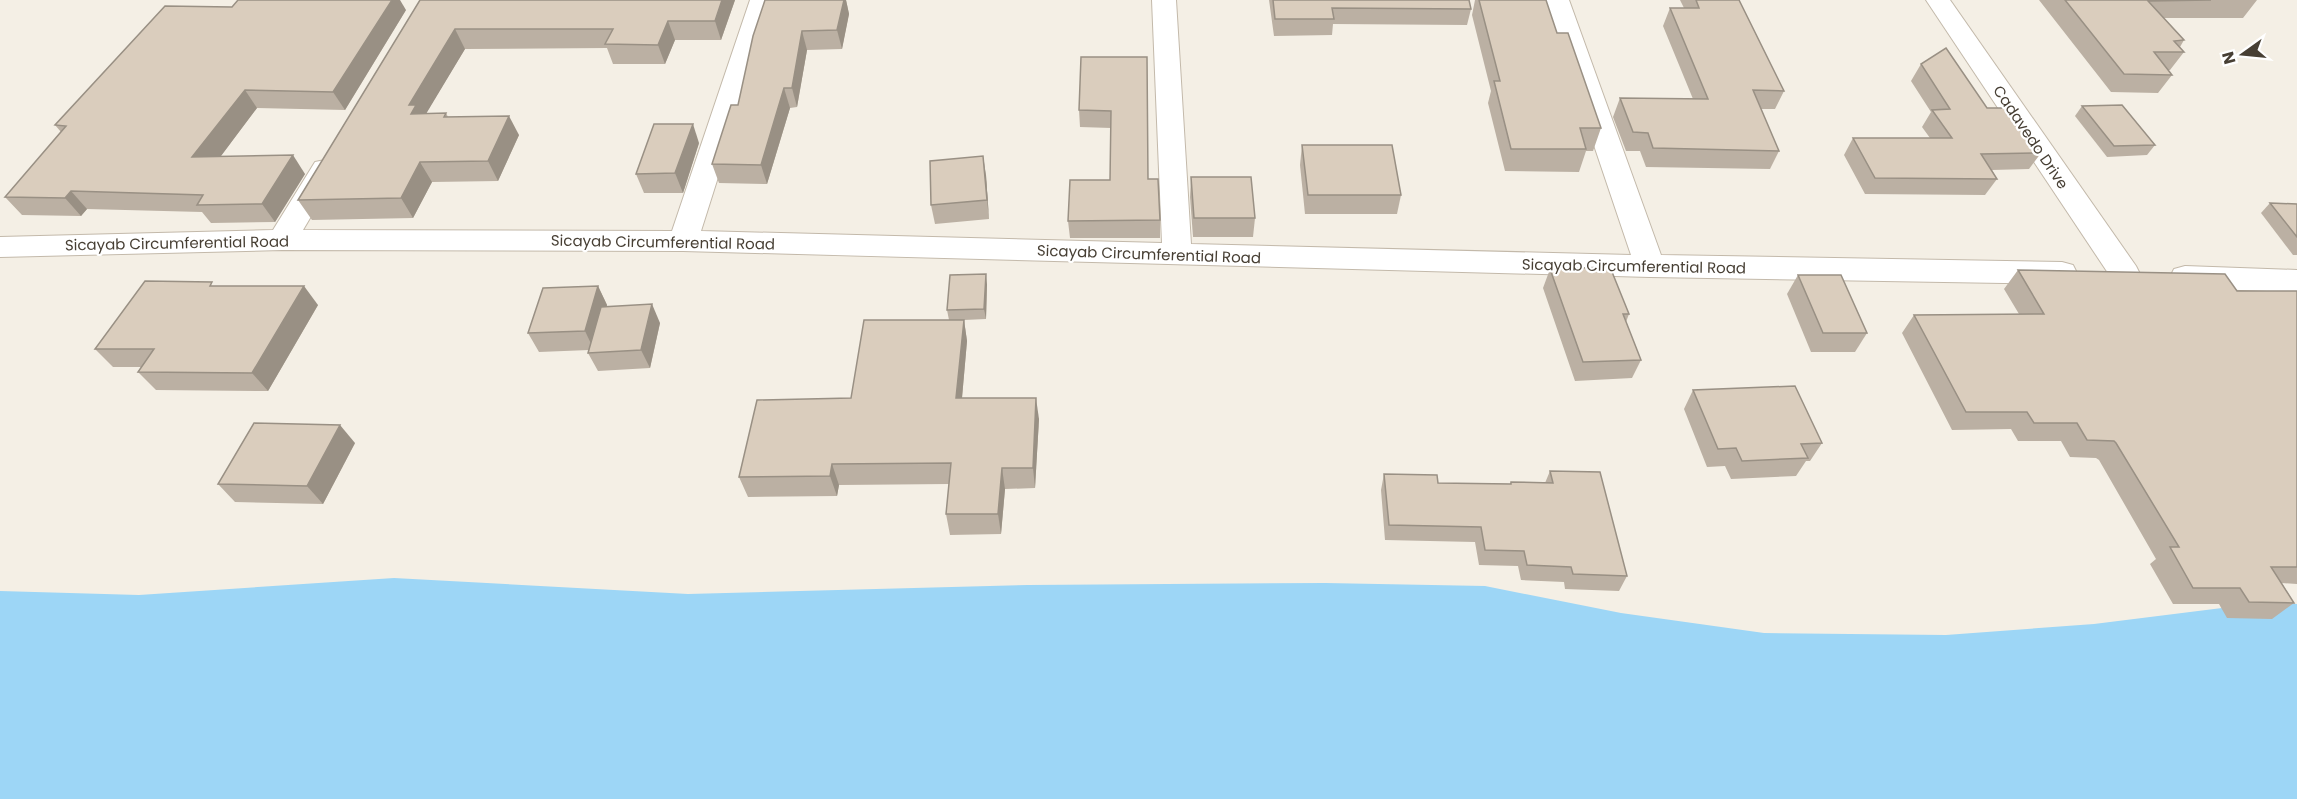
<svg xmlns="http://www.w3.org/2000/svg" width="2297" height="799" viewBox="0 0 2297 799" font-family="Poppins,sans-serif">
	<style>
		.water { fill: #9dd6f6 }
		.lines { fill: none; stroke-linecap: round; stroke-linejoin: round }
		.minor-casing { stroke: #c3b9aa; stroke-width: 2 }
		.minor { fill: #fff; fill-rule: evenodd }
		.wall { fill: #bbb0a3 }
		.shaded-wall { fill: #999084 }
		.building { fill: #dacdbd; stroke: #999084; stroke-width: 1.5 }
		.labels { text-anchor: middle; dominant-baseline: central; stroke-width: 4.5; stroke-linejoin: round; paint-order: stroke }
		.street-label { font-size: 15px; fill: #473f34; stroke: #fff }
	</style>
	<rect width="100%" height="100%" fill="#f4efe5"/>
	<polygon class="water" points="394,578 688,594 1028,585 1325,583 1485,586 1621,613 1764,633 1946,635 2094,624 2262,603 2297,604 2297,799 0,799 0,591 139,595"/>
	<g class="lines">
		<g class="minor-casing">
			<g id="minor">
				<polygon points="750,0 774,0 701,231 1162,243 1152,0 1176,0 1191,244 1631,255 1545,0 1569,0 1661,255 2062,262 2073,265 2077,273 2073,281 2062,284 1650,277 683,251 282,250 0,257 0,237 273,230 315,162 325,160 335,162 339,169 303,230 672,231"/>
				<polygon points="1926,0 1950,0 2136,266 2140,274 2136,282 2125,285 2114,282"/>
				<polygon points="2185,266 2297,270 2297,292 2185,288 2174,285 2170,277 2174,269"/>
			</g>
		</g>
		<use href="#minor" class="minor"/>
	</g>
	<g class="wall">
		<polygon points="420,0 735,0 721,40 675,40 665,64 613,64 607,48 465,49 426,113 446,113 448,117 519,135 498,181 432,182 413,218 312,220 298,200"/>
		<polygon points="765,0 846,0 849,14 842,49 807,50 797,107 790,108 767,184 719,183 712,164 738,105"/>
		<polygon points="1269,0 1469,0 1471,9 1467,25 1333,24 1332,35 1274,36"/>
		<polygon points="1475,0 1546,0 1557,33 1601,128 1593,151 1586,151 1579,172 1505,171 1488,103 1491,91 1472,15"/>
		<polygon points="1680,0 1739,0 1784,91 1775,109 1761,109 1779,151 1770,169 1646,167 1640,151 1626,151 1613,117 1620,98 1693,99 1663,26 1670,8 1684,8"/>
		<polygon points="2039,0 2257,0 2243,18 2164,18 2184,40 2180,47 2184,52 2170,70 2168,70 2172,75 2158,93 2111,92"/>
		<polygon points="406,10 345,110 257,108 220,157 305,174 275,222 211,223 202,212 87,209 81,216 22,215 5,197 61,132 55,125"/>
		<polygon points="1147,57 1148,179 1160,220 1160,238 1070,238 1068,221 1110,180 1111,128 1080,127 1079,110"/>
		<polygon points="1921,64 1987,108 2041,153 2029,169 1992,170 1997,179 1985,195 1865,194 1844,155 1853,138 1930,138 1922,127 1931,112 1911,81"/>
		<polygon points="2082,106 2155,145 2147,155 2107,157 2075,116"/>
		<polygon points="699,143 683,193 644,193 636,174"/>
		<polygon points="1302,145 1401,195 1397,214 1305,214 1300,165"/>
		<polygon points="986,175 989,219 935,224 931,205"/>
		<polygon points="1191,177 1255,218 1253,237 1193,237 1190,197"/>
		<polygon points="2270,203 2297,204 2297,255 2293,255 2261,213"/>
		<polygon points="1550,269 1629,314 1626,322 1641,360 1632,378 1575,381 1543,288"/>
		<polygon points="2018,270 2237,291 2297,291 2297,584 2282,583 2294,603 2272,619 2227,618 2219,604 2173,604 2150,564 2156,559 2099,460 2096,458 2070,457 2061,441 2018,441 2011,429 1952,430 1902,333 1914,315 2019,314 2004,289"/>
		<polygon points="1798,275 1867,333 1855,352 1811,352 1787,294"/>
		<polygon points="987,284 986,319 964,320 967,341 962,398 1039,419 1035,488 1005,489 1001,534 950,535 946,514 949,484 839,485 837,496 748,497 739,477 851,398 949,320 947,310"/>
		<polygon points="215,286 318,305 268,391 156,390 138,372 141,367 113,367 95,349"/>
		<polygon points="598,286 607,305 607,307 660,323 650,368 598,371 588,353 589,350 539,352 528,333"/>
		<polygon points="1693,390 1822,443 1810,461 1806,461 1796,476 1731,479 1725,466 1707,467 1684,409"/>
		<polygon points="355,443 323,504 235,502 218,484"/>
		<polygon points="1550,471 1627,576 1619,591 1565,589 1564,582 1521,580 1518,566 1479,565 1475,542 1385,540 1381,490 1384,474 1438,483 1510,484 1511,482 1545,483"/>
	</g>
	<g class="shaded-wall">
		<polygon points="392,0 400,0 406,10 345,110 333,92"/>
		<polygon points="722,0 735,0 721,40 715,21"/>
		<polygon points="844,0 846,0 849,14 842,49 837,30"/>
		<polygon points="668,21 675,40 665,64 658,45"/>
		<polygon points="455,29 465,49 423,119 411,114 409,105"/>
		<polygon points="802,31 807,50 797,107 792,88"/>
		<polygon points="784,88 790,108 767,184 761,165"/>
		<polygon points="245,90 257,108 206,176 192,157"/>
		<polygon points="509,116 519,135 498,181 488,161"/>
		<polygon points="693,124 699,143 683,193 675,173"/>
		<polygon points="293,155 305,174 275,222 262,204"/>
		<polygon points="983,156 986,175 989,219 987,200"/>
		<polygon points="420,162 432,182 413,218 401,198"/>
		<polygon points="71,191 87,209 81,216 65,198"/>
		<polygon points="986,274 987,284 986,319 984,309"/>
		<polygon points="304,286 318,305 268,391 252,373"/>
		<polygon points="598,286 607,305 594,350 585,331"/>
		<polygon points="652,304 660,323 650,368 641,350"/>
		<polygon points="964,320 967,341 960,420 956,398"/>
		<polygon points="1036,398 1039,419 1035,488 1033,468"/>
		<polygon points="340,425 355,443 323,504 307,486"/>
		<polygon points="832,464 839,485 837,496 830,476"/>
		<polygon points="1002,468 1005,489 1001,534 998,514"/>
	</g>
	<g class="building">
		<polygon points="238,0 392,0 333,92 245,90 192,157 293,155 262,204 197,205 203,195 71,191 65,198 5,197 66,126 55,125 165,6 232,7"/>
		<polygon points="420,0 722,0 715,21 668,21 658,45 605,44 613,29 455,29 409,105 416,105 411,114 446,113 444,117 509,116 488,161 420,162 401,198 298,200"/>
		<polygon points="765,0 844,0 837,30 802,31 792,88 784,88 761,165 712,164 731,105 738,105 753,36"/>
		<polygon points="1273,0 1469,0 1471,9 1332,8 1334,19 1275,19"/>
		<polygon points="1479,0 1546,0 1557,33 1568,33 1601,128 1580,128 1586,149 1511,149 1494,81 1500,81"/>
		<polygon points="1696,0 1739,0 1784,91 1753,90 1779,151 1653,148 1648,133 1633,132 1620,98 1708,99 1670,8 1699,8"/>
		<polygon points="2065,0 2211,0 2148,1 2184,40 2174,41 2184,52 2154,52 2172,75 2124,74"/>
		<polygon points="1946,48 1987,108 2007,108 2041,153 1981,154 1997,179 1875,178 1853,138 1952,138 1932,110 1950,109 1921,64"/>
		<polygon points="1081,57 1147,57 1148,179 1158,179 1160,220 1068,221 1070,180 1110,180 1111,111 1079,110"/>
		<polygon points="2122,105 2155,145 2114,146 2082,106"/>
		<polygon points="654,124 693,124 675,173 636,174"/>
		<polygon points="1302,145 1392,145 1401,195 1308,195"/>
		<polygon points="983,156 987,200 931,205 930,161"/>
		<polygon points="1191,177 1251,177 1255,218 1194,218"/>
		<polygon points="2270,203 2297,204 2297,237"/>
		<polygon points="1610,267 1629,314 1623,314 1641,360 1583,362 1550,269"/>
		<polygon points="2018,270 2225,274 2237,291 2297,291 2297,567 2271,567 2294,603 2249,602 2240,588 2193,588 2170,547 2179,547 2116,443 2114,441 2087,440 2077,423 2034,423 2027,412 1966,412 1914,315 2044,314"/>
		<polygon points="986,274 984,309 947,310 950,275"/>
		<polygon points="1798,275 1841,275 1867,333 1823,333"/>
		<polygon points="145,281 212,282 210,286 304,286 252,373 138,372 154,349 95,349"/>
		<polygon points="598,286 585,331 528,333 543,288"/>
		<polygon points="652,304 641,350 588,353 601,307"/>
		<polygon points="864,320 964,320 956,398 1036,398 1033,468 1002,468 998,514 946,514 951,463 832,464 830,476 739,477 757,400 851,398"/>
		<polygon points="1795,386 1822,443 1801,444 1808,458 1742,461 1736,448 1718,449 1693,390"/>
		<polygon points="254,423 340,425 307,486 218,484"/>
		<polygon points="1550,471 1600,472 1627,576 1573,574 1571,567 1527,565 1524,551 1485,550 1481,527 1389,525 1384,474 1437,475 1438,483 1511,484 1511,482 1553,483"/>
	</g>
	<g class="labels">
		<g class="street-label">
			<text transform="translate(2031 137) rotate(56)">Cadavedo Drive</text>
			<text transform="translate(663 242) rotate(1)">Sicayab Circumferential Road</text>
			<text transform="translate(177 243) rotate(-1)">Sicayab Circumferential Road</text>
			<text transform="translate(1149 254) rotate(2)">Sicayab Circumferential Road</text>
			<text transform="translate(1634 266) rotate(1)">Sicayab Circumferential Road</text>
		</g>
	</g>
	<g transform="translate(2243 54) rotate(255)" stroke="#ffffff" stroke-width="4.5" paint-order="stroke">
	<path d="M0-4.5L10 22L0 15L-10 22Z" fill="#473f34"/>
	<text y="-9" font-size="16" font-weight="bold" text-anchor="middle" fill="#473f34">N</text>
	</g>
</svg>
